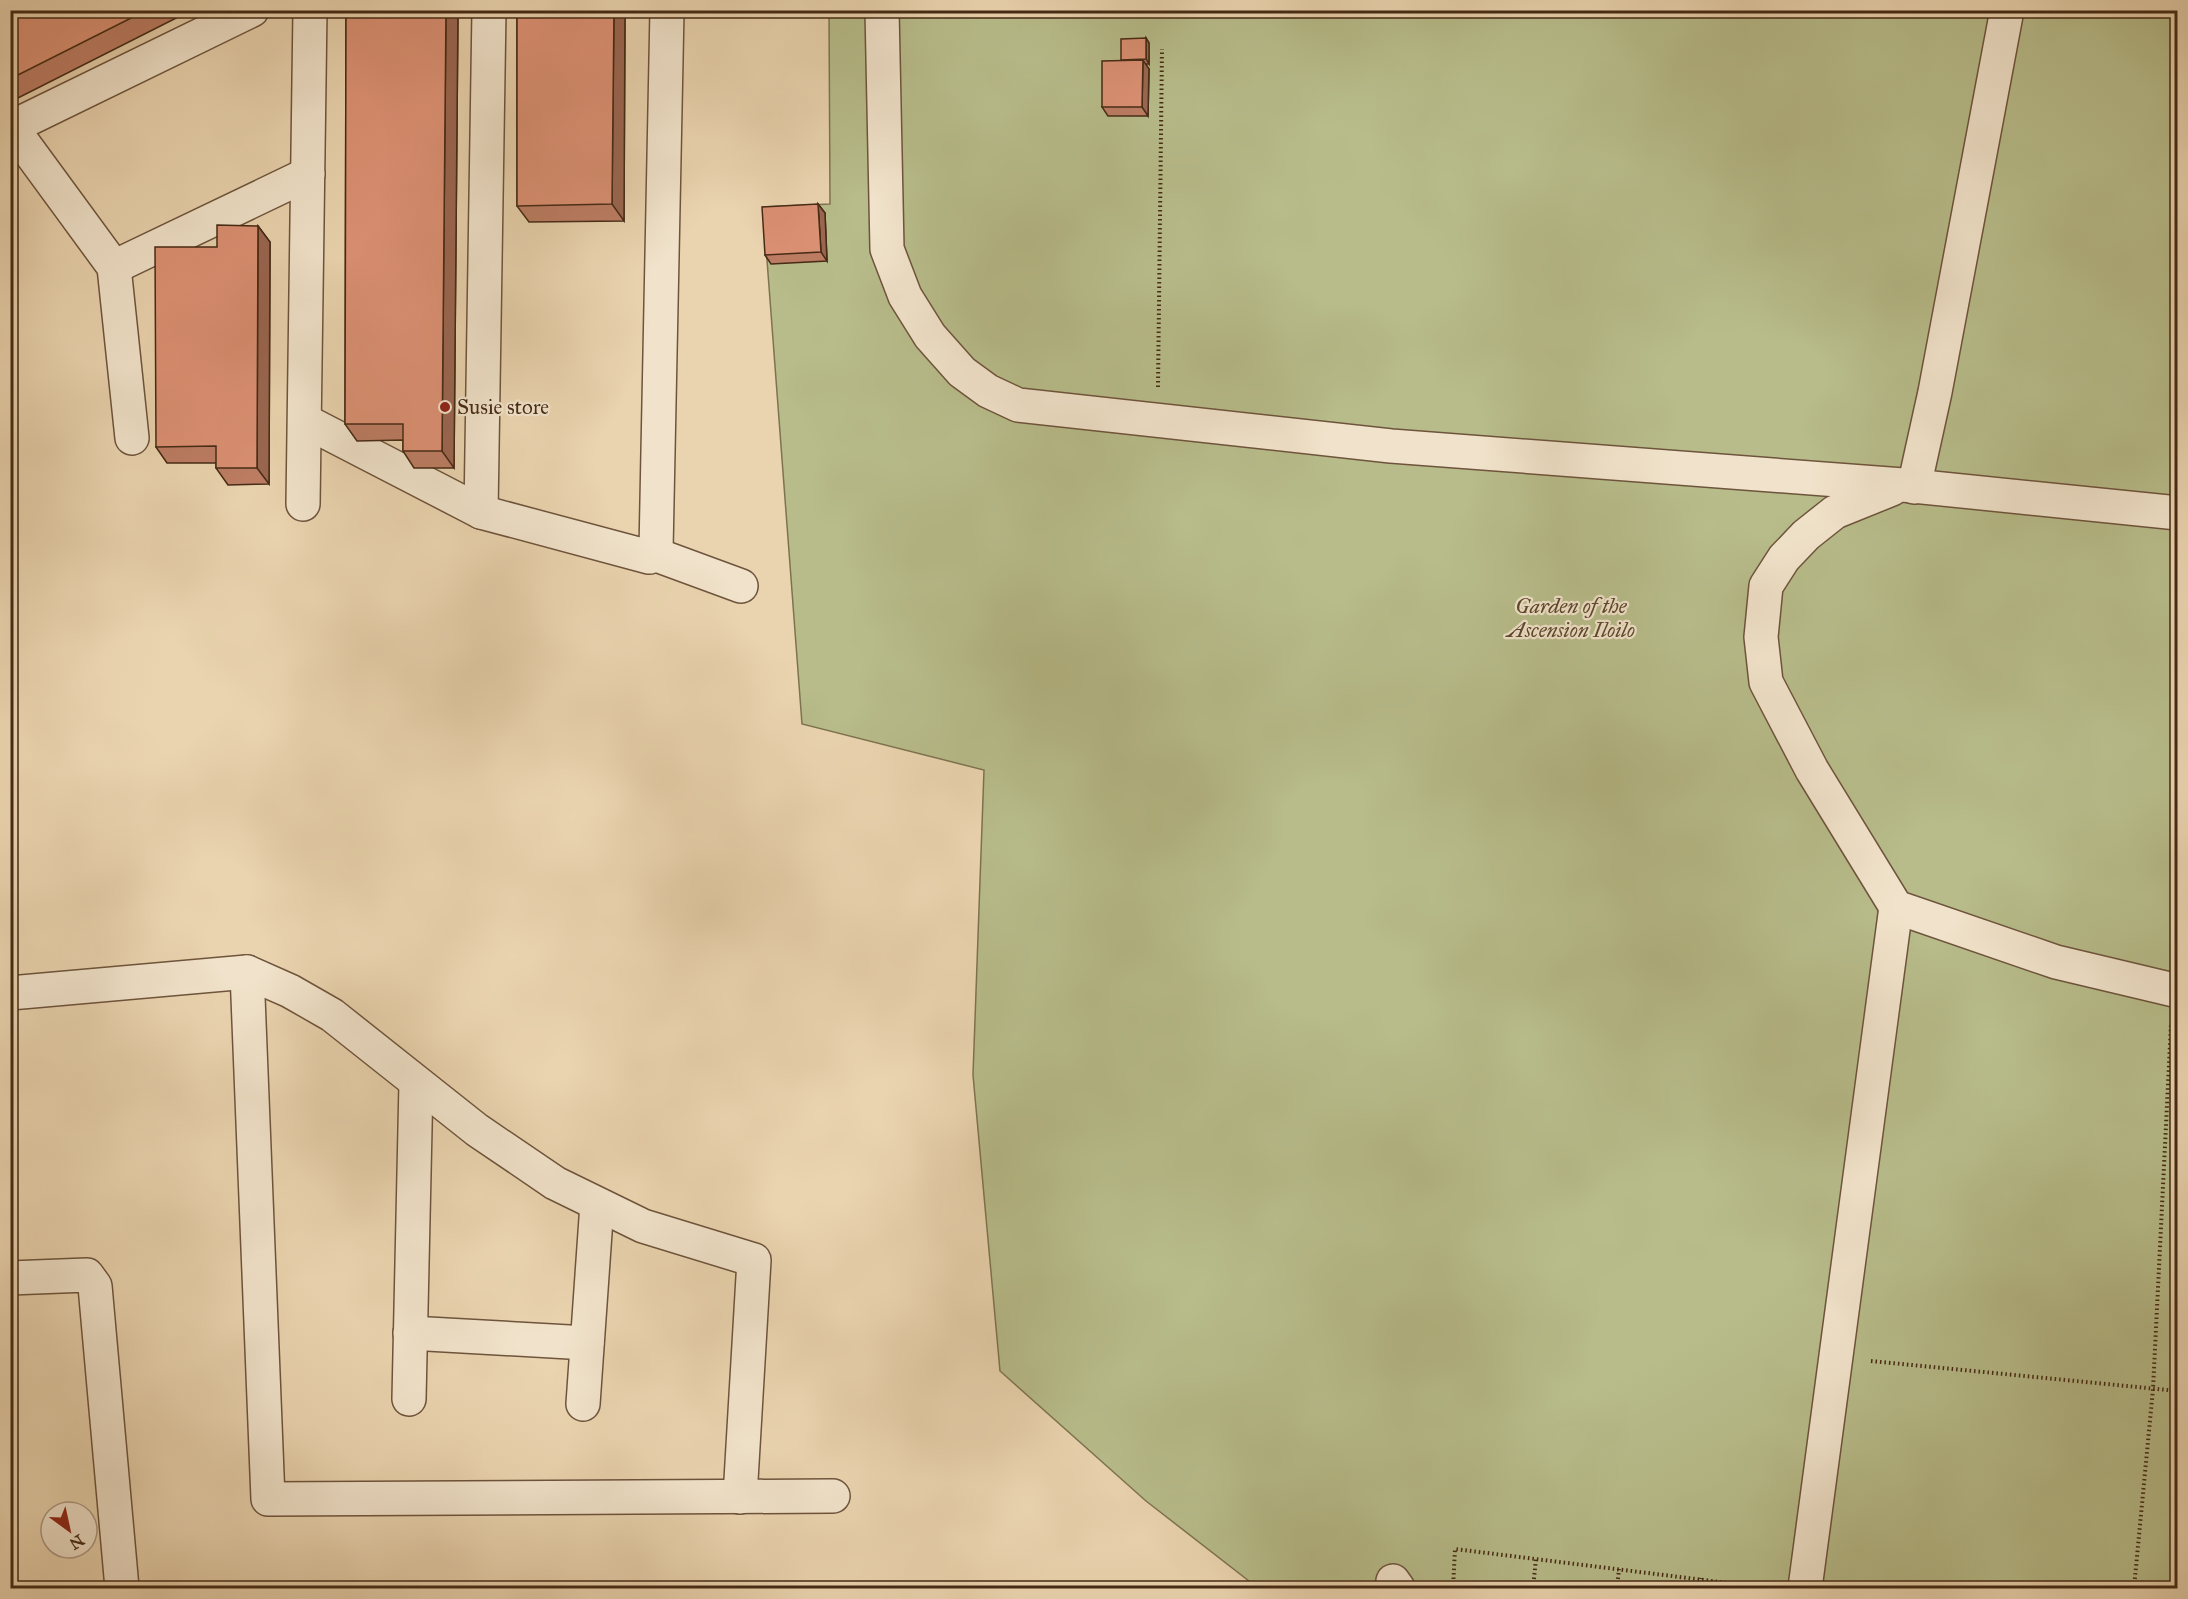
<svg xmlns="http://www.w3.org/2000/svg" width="2188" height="1599" viewBox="0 0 2188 1599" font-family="'IM FELL Great Primer',serif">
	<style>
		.green { fill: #b7bc8a; stroke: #7e7350; stroke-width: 1.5 }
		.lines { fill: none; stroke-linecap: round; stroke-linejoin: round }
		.minor-casing { stroke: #6e543c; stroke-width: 36 }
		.path { stroke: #452a15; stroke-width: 4; stroke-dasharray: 1.5 3; stroke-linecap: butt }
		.minor { stroke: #f1e3cb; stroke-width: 33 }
		.wall { fill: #bd7d64; stroke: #452a15; stroke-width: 1.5 }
		.shaded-wall { fill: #9a6651; stroke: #452a15; stroke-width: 1.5 }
		.building { fill: #dc9174; stroke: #452a15; stroke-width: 1.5 }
		.poi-dot { fill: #8f2418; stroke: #f1e3cb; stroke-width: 2 }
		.labels { text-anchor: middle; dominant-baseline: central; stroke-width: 4.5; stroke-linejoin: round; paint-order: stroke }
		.poi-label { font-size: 21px; fill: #452a15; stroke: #f1e3cb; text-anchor: start }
		.park-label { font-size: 21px; font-style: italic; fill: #5c472c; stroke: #f1e3cb }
	</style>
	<rect width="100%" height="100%" fill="#ead4af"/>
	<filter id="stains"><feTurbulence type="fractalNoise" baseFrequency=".00333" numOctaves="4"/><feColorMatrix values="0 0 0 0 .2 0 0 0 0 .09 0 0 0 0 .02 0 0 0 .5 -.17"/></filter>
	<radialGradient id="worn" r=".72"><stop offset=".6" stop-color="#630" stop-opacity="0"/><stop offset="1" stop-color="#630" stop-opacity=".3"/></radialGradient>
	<polygon class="green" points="829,11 2177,11 2177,1588 1258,1588 1146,1501 1000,1371 973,1075 984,770 802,724 763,207 830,204"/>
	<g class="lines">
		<g class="minor-casing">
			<g id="minor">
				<polyline points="882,10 887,249 905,296 930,336 962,372 988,391 1018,405 1391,446 1903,485 2178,513"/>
				<polyline points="10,125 114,267 132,438"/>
				<polyline points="12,127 252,10"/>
				<polyline points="114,267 308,174"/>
				<polyline points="305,421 481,512 649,557 656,550 667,10"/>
				<polyline points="1914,487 1935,392 2007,10"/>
				<polyline points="1892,489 1835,512 1806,535 1784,558 1766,586 1761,637 1766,682 1812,770 1896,907 2056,962 2178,991"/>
				<polyline points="303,504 310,10"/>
				<polyline points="481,512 489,10"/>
				<polyline points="654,554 741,586"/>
				<polyline points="247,972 268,1499 833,1496"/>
				<polyline points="10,993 247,972 290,991 332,1015 477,1130 555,1183 643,1226 754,1260 740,1497"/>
				<polyline points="10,1278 87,1275 95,1286 122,1588"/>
				<polyline points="410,1333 587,1343"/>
				<polyline points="409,1399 416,1083"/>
				<polyline points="583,1404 597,1204"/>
				<polyline points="1393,1581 1398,1588"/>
				<polyline points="1805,1588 1896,907"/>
			</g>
		</g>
		<g class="path">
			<polyline points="1158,387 1162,49"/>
			<polyline points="1871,1361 2178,1391"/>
			<polyline points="1453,1588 1455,1549 1768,1588"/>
			<polyline points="1533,1588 1536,1559"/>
			<polyline points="1617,1588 1619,1569"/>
			<polyline points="1700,1588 1701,1578"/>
			<polyline points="2134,1588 2153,1389 2171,1024"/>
		</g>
		<use href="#minor" class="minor"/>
	</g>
	<g class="wall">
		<polygon points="10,10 192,10 10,102"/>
		<polygon points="346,10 458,10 454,468 414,468 403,451 403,440 357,441 345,424"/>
		<polygon points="517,10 625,10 624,221 529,222 517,206"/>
		<polygon points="1146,38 1149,43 1149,64 1145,64 1149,69 1148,116 1108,116 1102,107 1122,60"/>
		<polygon points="818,204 825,213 827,261 771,264 765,255"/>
		<polygon points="258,226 270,242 269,484 228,485 216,468 216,463 167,463 156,447 217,247"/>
	</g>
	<g class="shaded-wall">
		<polygon points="446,10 458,10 454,468 442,451"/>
		<polygon points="614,10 625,10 624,221 612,204"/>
		<polygon points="1146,38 1149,43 1149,64 1146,59"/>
		<polygon points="1143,60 1149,69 1148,116 1142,107"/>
		<polygon points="818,204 825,213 827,261 821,252"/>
		<polygon points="258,226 270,242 269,484 257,468"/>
	</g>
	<g class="building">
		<polygon points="10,10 147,10 10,79"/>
		<polygon points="346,10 446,10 442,451 403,451 403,424 345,424"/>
		<polygon points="517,10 614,10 612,204 517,206"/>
		<polygon points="1146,38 1146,59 1121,60 1121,39"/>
		<polygon points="1143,60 1142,107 1102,107 1102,61"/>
		<polygon points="818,204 821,252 765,255 762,207"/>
		<polygon points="217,225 258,226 257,468 216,468 216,446 156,447 155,247 217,247"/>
	</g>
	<circle class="poi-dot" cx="445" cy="407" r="6"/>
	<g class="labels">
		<g class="poi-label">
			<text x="457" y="407">Susie store</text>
		</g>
		<g class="park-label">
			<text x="1571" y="606">Garden of the<tspan x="1571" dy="24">Ascension Iloilo</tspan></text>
		</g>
	</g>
	<rect width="2188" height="1599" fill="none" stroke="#ead4af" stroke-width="36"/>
	<rect x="12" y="12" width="2164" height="1575" fill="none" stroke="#452a15" stroke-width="3"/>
	<rect x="18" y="18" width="2152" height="1563" fill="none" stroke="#452a15" stroke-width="1.5"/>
	<g transform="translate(69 1530) rotate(147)"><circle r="28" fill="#f1e3cb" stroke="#ac9982" stroke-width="1.5"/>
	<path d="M0-4.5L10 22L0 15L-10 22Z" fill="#8f2418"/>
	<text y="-9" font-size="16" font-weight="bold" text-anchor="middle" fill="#452a15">N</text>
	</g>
	<rect width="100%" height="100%" filter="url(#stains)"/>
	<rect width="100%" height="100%" fill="url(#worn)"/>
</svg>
